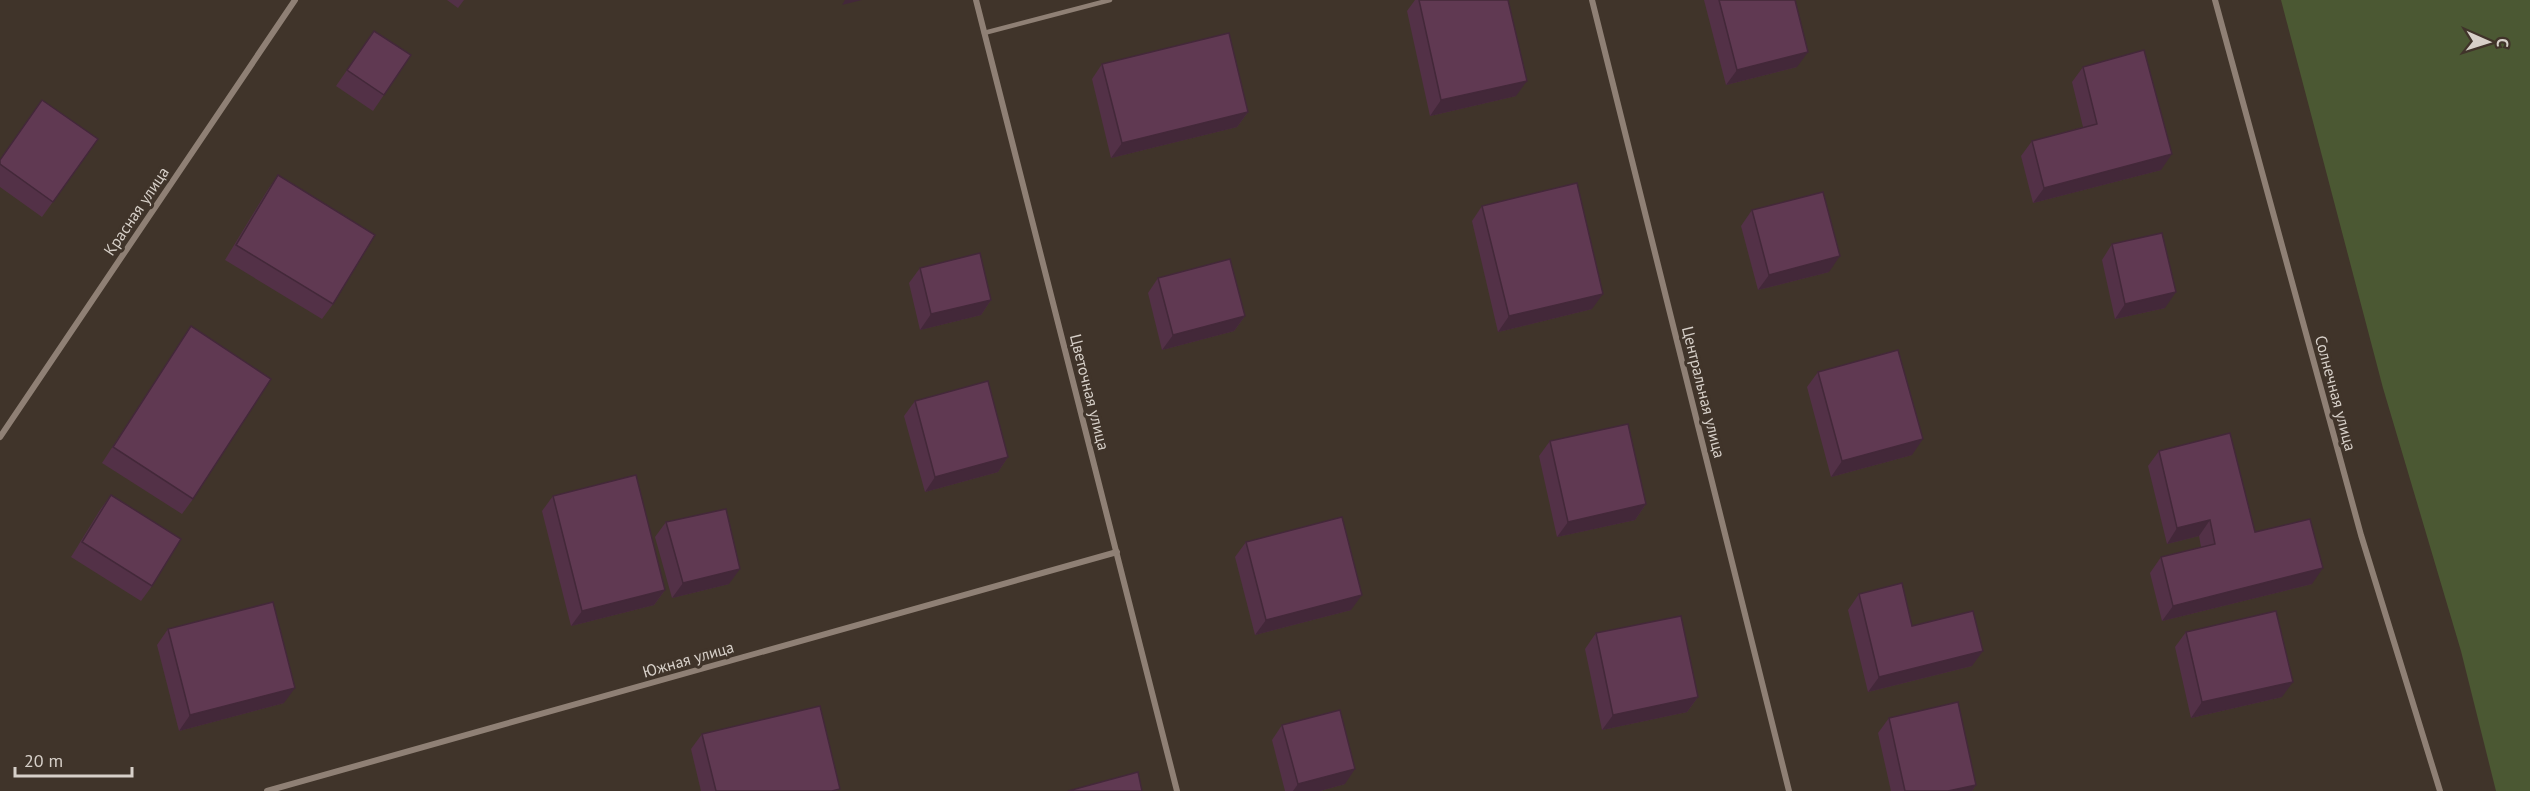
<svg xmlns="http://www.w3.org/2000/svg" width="2530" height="791" viewBox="0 0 2530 791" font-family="'PT Sans',sans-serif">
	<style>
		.green { fill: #4b5833 }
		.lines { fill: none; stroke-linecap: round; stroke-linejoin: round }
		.service { stroke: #8f8075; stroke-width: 4.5 }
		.minor { stroke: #8f8075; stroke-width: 6 }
		.wall { fill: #533147 }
		.shaded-wall { fill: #432839 }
		.building { fill: #603952; stroke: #432839; stroke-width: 1.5 }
		.labels { text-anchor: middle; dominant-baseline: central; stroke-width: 6; stroke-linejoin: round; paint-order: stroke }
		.street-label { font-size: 16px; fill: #d7d0c9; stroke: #40342a }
	</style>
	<rect width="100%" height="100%" fill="#40342a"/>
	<polygon class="green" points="2281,0 2530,0 2530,791 2496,791 2461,651 2383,388"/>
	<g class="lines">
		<polyline class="service" points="984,33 1110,0"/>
		<g class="minor">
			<polyline points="976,0 1177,791"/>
			<polyline points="1592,0 1789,791"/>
			<polyline points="2215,0 2361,535 2440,791"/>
			<polyline points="0,437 295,0"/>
			<polyline points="267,791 1117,552"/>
		</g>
	</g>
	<g class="wall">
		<polygon points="447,0 464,0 458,8"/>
		<polygon points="1415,0 1508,0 1516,96 1430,116 1407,11"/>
		<polygon points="1704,0 1795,0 1797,67 1726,85"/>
		<polygon points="374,31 411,55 373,111 336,86"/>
		<polygon points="1102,64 1248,112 1237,127 1111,158 1092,79"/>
		<polygon points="2083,67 2161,170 2033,203 2021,156 2032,141 2083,127 2072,82"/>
		<polygon points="98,139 42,217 0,187 0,160"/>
		<polygon points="278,175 333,304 322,319 225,260 267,191"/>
		<polygon points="1482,206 1592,309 1498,332 1472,221"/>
		<polygon points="1752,210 1829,272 1758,290 1741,226"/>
		<polygon points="2112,244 2165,308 2115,319 2102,260"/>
		<polygon points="920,268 991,300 981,315 920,330 909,283"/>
		<polygon points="1158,278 1245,316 1234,331 1162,350 1148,293"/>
		<polygon points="191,326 193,499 182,514 102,463"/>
		<polygon points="1818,372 1912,455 1831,477 1807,387"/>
		<polygon points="915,401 1008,457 998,472 925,492 904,416"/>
		<polygon points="1550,441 1646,504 1635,520 1557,537 1539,456"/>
		<polygon points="2159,451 2255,532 2312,584 2162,621 2150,573 2161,557 2201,547 2199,536 2167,544 2148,466"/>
		<polygon points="111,495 152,586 141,601 71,557 100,510"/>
		<polygon points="553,496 665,590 654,605 571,626 542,511"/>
		<polygon points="666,522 729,584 672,598 655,537"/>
		<polygon points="1246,542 1351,610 1255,635 1235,557"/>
		<polygon points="1859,594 1912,626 1972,666 1868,692 1848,610"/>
		<polygon points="168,629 284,703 179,731 157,645"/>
		<polygon points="2186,632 2282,697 2191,718 2175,647"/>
		<polygon points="1596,633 1698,697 1687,712 1602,730 1585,649"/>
		<polygon points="1889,718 1976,785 1972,791 1891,791 1878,733"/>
		<polygon points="1282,725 1345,784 1320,791 1285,791 1272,740"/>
		<polygon points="702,734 838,791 701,791 691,749"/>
	</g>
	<g class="shaded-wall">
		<polygon points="845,0 862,0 842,5"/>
		<polygon points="1808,52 1797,67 1726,85 1737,70"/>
		<polygon points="1527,81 1516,96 1430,116 1441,100"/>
		<polygon points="1248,112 1237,127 1111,158 1122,143"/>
		<polygon points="2172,154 2161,170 2033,203 2044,188"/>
		<polygon points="1840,256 1829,272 1758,290 1769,275"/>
		<polygon points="2176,292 2165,308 2115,319 2125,304"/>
		<polygon points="1603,294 1592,309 1498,332 1509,316"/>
		<polygon points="991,300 981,315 920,330 931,314"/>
		<polygon points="1245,316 1234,331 1162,350 1173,335"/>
		<polygon points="1923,439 1912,455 1831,477 1842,461"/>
		<polygon points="1008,457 998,472 925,492 935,477"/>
		<polygon points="1646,504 1635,520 1557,537 1568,522"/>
		<polygon points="2210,520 2199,536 2167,544 2177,528"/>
		<polygon points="2323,568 2312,584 2162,621 2173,606"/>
		<polygon points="740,569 729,584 672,598 683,583"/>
		<polygon points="665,590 654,605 571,626 582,611"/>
		<polygon points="1362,595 1351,610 1255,635 1266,620"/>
		<polygon points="1983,651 1972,666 1868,692 1879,677"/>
		<polygon points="2293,682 2282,697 2191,718 2202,702"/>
		<polygon points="295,688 284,703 179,731 190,715"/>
		<polygon points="1698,697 1687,712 1602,730 1613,715"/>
		<polygon points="1355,769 1345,784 1320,791 1293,791 1298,784"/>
		<polygon points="1976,785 1972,791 1948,791"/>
	</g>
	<g class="building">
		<polygon points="1419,0 1508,0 1527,81 1441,100"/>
		<polygon points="1719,0 1795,0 1808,52 1737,70"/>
		<polygon points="374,31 411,55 384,95 347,70"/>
		<polygon points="1229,33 1248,112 1122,143 1102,64"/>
		<polygon points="2144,50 2172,154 2044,188 2032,141 2097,124 2083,67"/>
		<polygon points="42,100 98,139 53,202 0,164 0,160"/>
		<polygon points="278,175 375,235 333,304 236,245"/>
		<polygon points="1577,183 1603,294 1509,316 1482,206"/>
		<polygon points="1823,192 1840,256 1769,275 1752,210"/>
		<polygon points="2162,233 2176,292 2125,304 2112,244"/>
		<polygon points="980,253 991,300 931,314 920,268"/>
		<polygon points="1230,259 1245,316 1173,335 1158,278"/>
		<polygon points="191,326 271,379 193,499 113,447"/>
		<polygon points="1898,350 1923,439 1842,461 1818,372"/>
		<polygon points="988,381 1008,457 935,477 915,401"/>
		<polygon points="1628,424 1646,504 1568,522 1550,441"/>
		<polygon points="2230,433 2255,532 2310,519 2323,568 2173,606 2161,557 2215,544 2210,520 2177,528 2159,451"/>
		<polygon points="636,475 665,590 582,611 553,496"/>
		<polygon points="111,495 181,539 152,586 82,542"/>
		<polygon points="726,509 740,569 683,583 666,522"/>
		<polygon points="1342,517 1362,595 1266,620 1246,542"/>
		<polygon points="1902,583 1912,626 1973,611 1983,651 1879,677 1859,594"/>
		<polygon points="273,602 295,688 190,715 168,629"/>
		<polygon points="2276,611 2293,682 2202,702 2186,632"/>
		<polygon points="1681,616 1698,697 1613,715 1596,633"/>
		<polygon points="1958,702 1976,785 1948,791 1905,791 1889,718"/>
		<polygon points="820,706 840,789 832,791 716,791 702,734"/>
		<polygon points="1340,710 1355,769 1298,784 1282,725"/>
		<polygon points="1138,772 1142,791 1068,791"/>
	</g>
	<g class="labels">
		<g class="street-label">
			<text transform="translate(136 211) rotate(-56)">Красная улица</text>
			<text transform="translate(1090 392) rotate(76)">Цветочная улица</text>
			<text transform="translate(1704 392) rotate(76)">Центральная улица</text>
			<text transform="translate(2336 393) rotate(75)">Солнечная улица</text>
			<text transform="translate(688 659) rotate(-16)">Южная улица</text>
		</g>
	</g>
	<g transform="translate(2488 42) rotate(93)" stroke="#40342a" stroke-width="4.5" paint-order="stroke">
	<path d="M0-4.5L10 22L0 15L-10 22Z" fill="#d7d0c9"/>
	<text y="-9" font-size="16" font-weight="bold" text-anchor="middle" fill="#d7d0c9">С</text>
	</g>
	<path d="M15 767v9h117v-9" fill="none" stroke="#d7d0c9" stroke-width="3"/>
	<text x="24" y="767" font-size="18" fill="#d7d0c9" stroke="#40342a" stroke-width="4.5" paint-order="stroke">20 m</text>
</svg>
